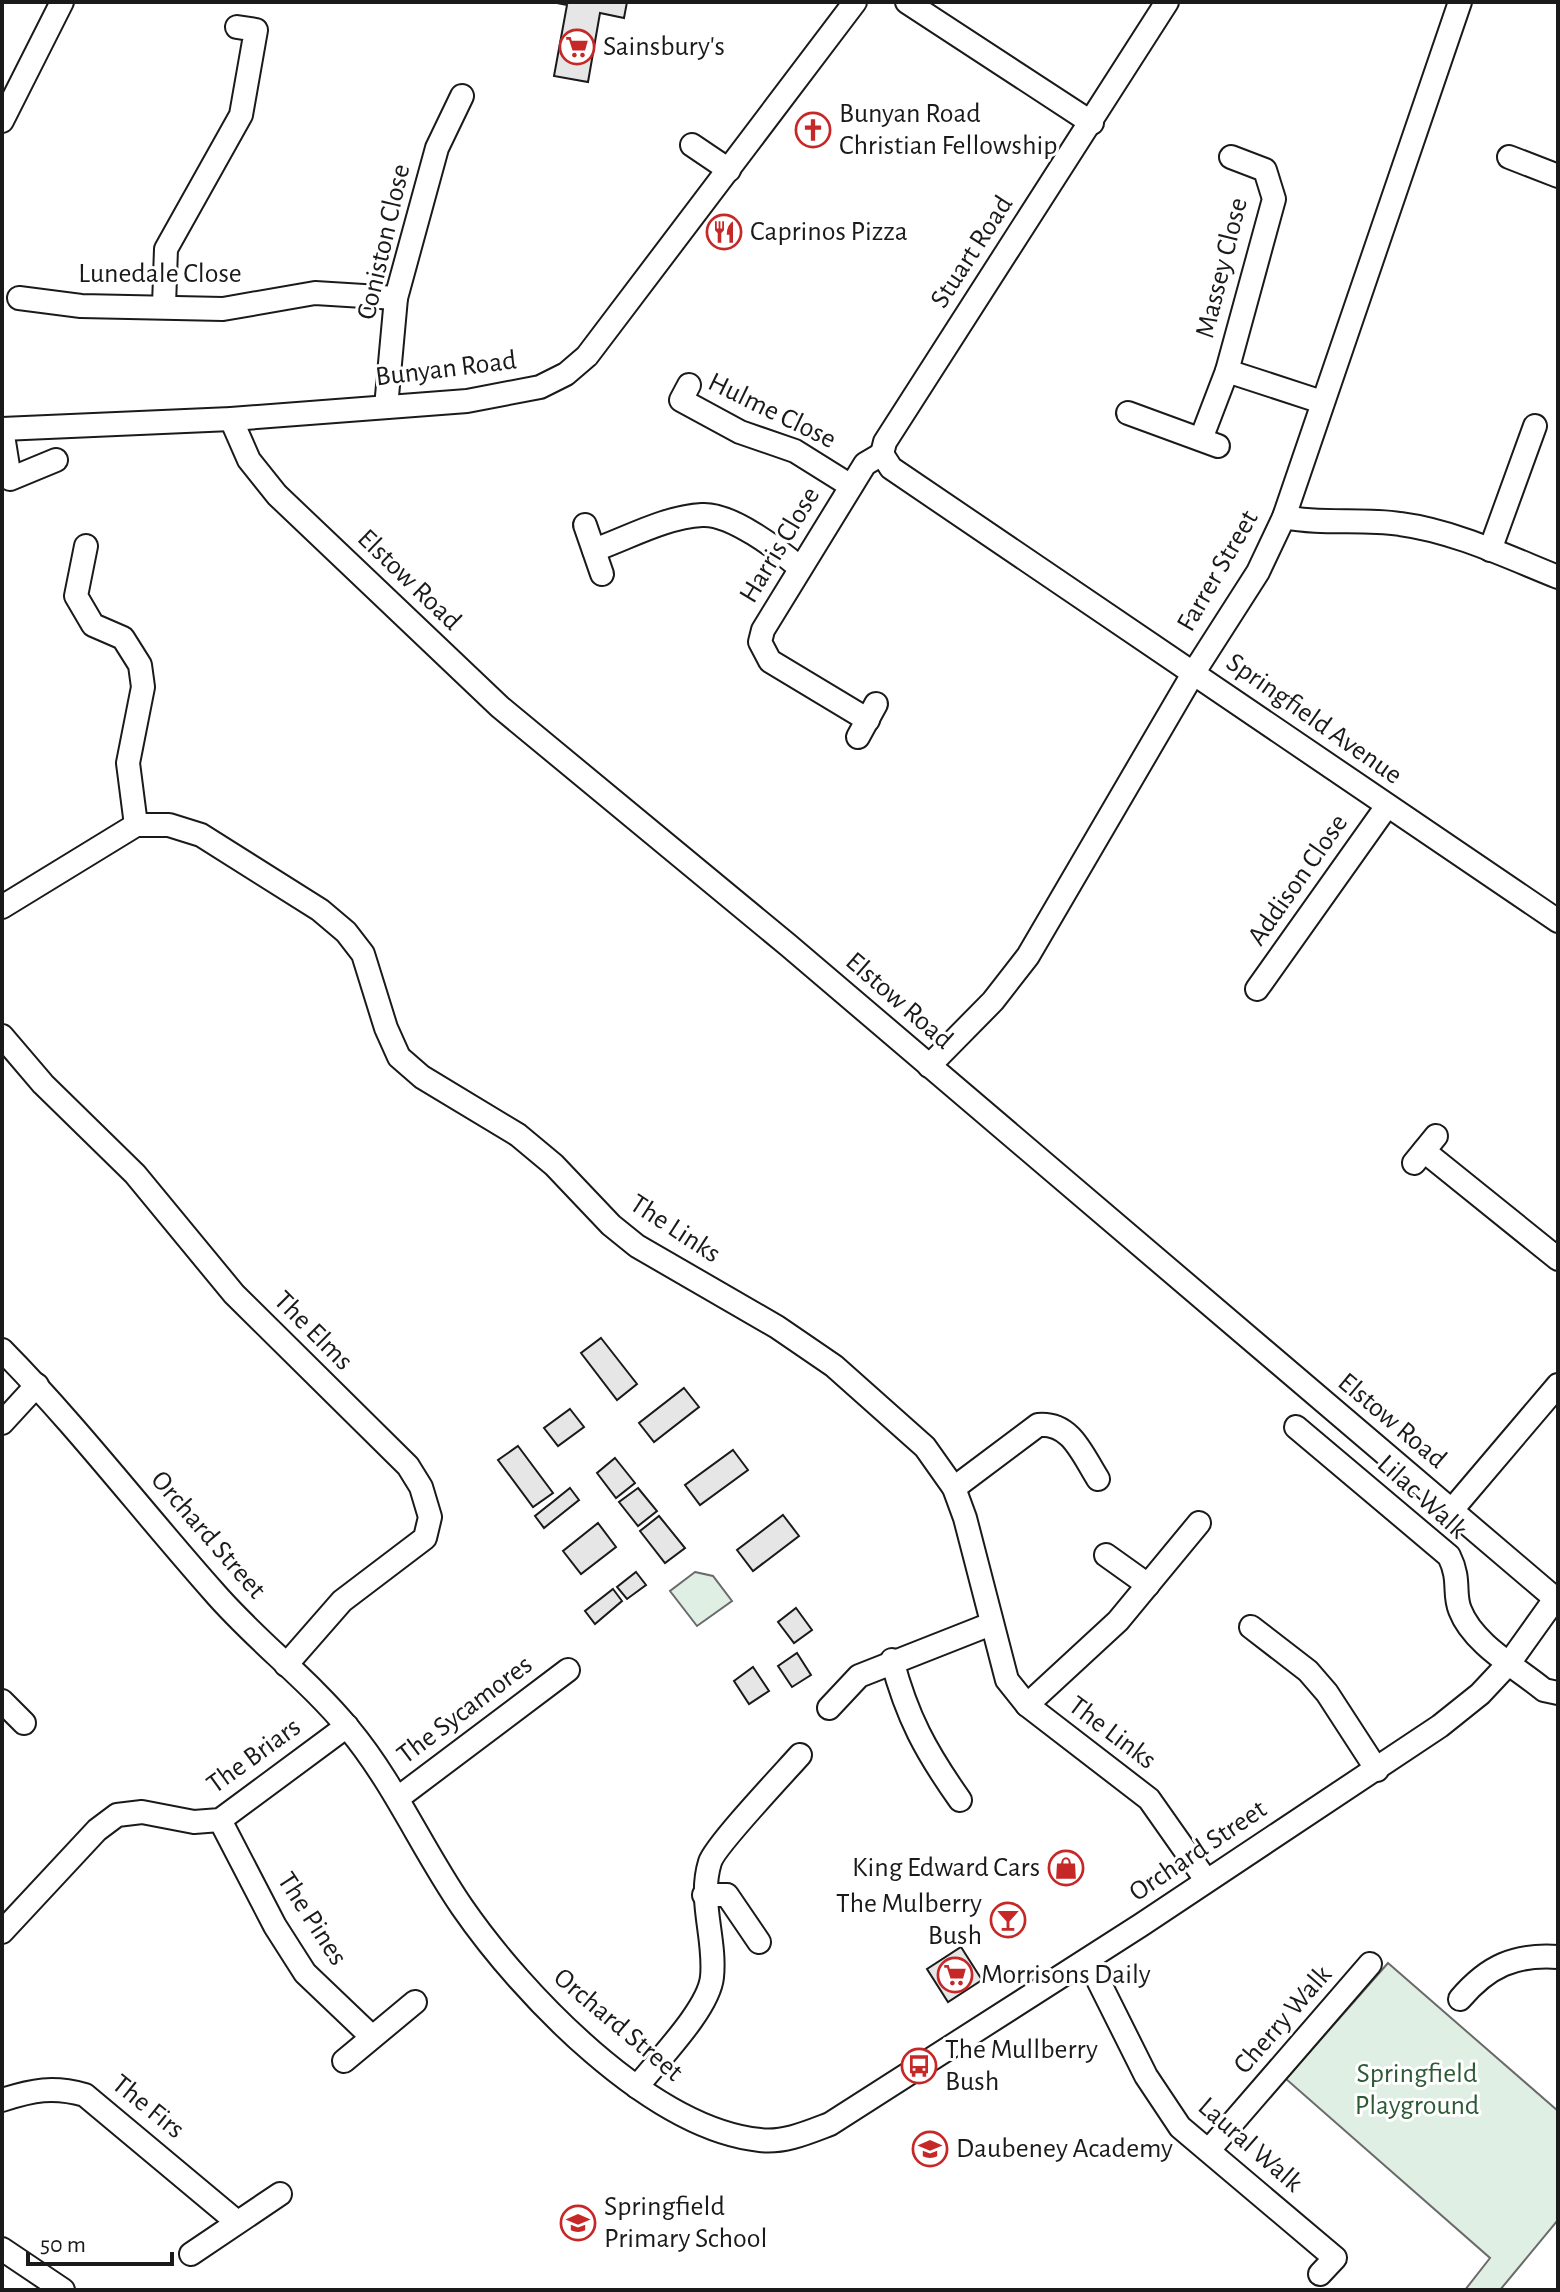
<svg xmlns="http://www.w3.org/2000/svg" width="1560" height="2292" viewBox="0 0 1560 2292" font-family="'Alegreya Sans',sans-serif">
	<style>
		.green { fill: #e0efe3; stroke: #6a6a6a; stroke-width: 2 }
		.building { fill: #e6e6e6; stroke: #1a1a1a; stroke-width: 2 }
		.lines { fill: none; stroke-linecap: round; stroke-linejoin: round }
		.minor-casing { stroke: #1a1a1a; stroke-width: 26 }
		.minor { stroke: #fff; stroke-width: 22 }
		.labels { text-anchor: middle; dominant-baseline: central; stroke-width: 6; stroke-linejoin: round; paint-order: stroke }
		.poi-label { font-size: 28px; fill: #1a1a1a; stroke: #fff; text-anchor: start }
		.street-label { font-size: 28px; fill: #1a1a1a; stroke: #fff }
		.park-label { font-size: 28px; fill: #2b5a34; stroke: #fff }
	</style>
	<rect width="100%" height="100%" fill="#fff"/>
	<g class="green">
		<polygon points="695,1572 713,1576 732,1601 697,1626 670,1591"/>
		<polygon points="1388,1963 1558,2111 1558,2220 1500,2290 1465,2290 1490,2258 1286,2079"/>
	</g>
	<g class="building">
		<polygon points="552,2 627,2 624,18 600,13 588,82 554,76 567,5"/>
		<polygon points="726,216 738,226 722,248 710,238"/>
		<polygon points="601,1338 637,1384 617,1400 581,1353"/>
		<polygon points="684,1388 699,1407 654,1442 639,1423"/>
		<polygon points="570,1409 584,1427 558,1446 544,1428"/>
		<polygon points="518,1446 553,1493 533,1507 498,1460"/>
		<polygon points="733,1450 748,1470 700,1505 685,1485"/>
		<polygon points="615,1458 635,1483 616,1498 597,1473"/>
		<polygon points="570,1488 579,1500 544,1528 535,1516"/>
		<polygon points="638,1488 657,1511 638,1526 619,1502"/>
		<polygon points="783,1515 799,1536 753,1571 737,1550"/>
		<polygon points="659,1516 685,1548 665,1563 640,1531"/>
		<polygon points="598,1523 616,1547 581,1574 563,1551"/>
		<polygon points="636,1572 646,1585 627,1599 617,1587"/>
		<polygon points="613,1589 622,1601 595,1624 585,1611"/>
		<polygon points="796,1608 812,1630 794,1643 778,1622"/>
		<polygon points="797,1653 811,1675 792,1687 778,1666"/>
		<polygon points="753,1667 769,1691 749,1704 734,1681"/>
		<polygon points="961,1947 982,1980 948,2002 927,1969"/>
	</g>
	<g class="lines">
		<g class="minor-casing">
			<g id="minor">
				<polyline points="907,2 1092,123"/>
				<polyline points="2,121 62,2"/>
				<polyline points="692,145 729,170"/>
				<polyline points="1509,157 1558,176"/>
				<polyline points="19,298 81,306 223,309 315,293 396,298"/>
				<polyline points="164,305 166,249 241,115 256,30 237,27"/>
				<polyline points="1227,371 1322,402"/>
				<polyline points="689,385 681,400 740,432 795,451 851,486"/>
				<polyline points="386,407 396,298 437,148 462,96"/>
				<polyline points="1128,413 1218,446"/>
				<polyline points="231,419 249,460 277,495 500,707 788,945 1558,1601"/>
				<polyline points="2,429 231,419 467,401 540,387 566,374 587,356 855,2"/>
				<polyline points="2,429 10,479 56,460"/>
				<polyline points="1201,439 1227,371 1274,199 1265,170 1231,157"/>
				<polyline points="882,454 891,468 1558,921"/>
				<polyline points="882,454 885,442 1167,2"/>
				<path d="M1284,517C1323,525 1361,518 1400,524C1454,531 1508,557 1558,577"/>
				<polyline points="585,525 602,574"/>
				<polyline points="86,546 76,596 93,625 123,638 140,665 143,687 128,763 136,825"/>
				<path d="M594,550C628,538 665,517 702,515C731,513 779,550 800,568"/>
				<polyline points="1490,550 1535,426"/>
				<polyline points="868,720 770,661 760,642 763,630 865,464 882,454"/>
				<polyline points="858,737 876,704"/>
				<polyline points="2,907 136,825 169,825 201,835 320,910 346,932 363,954 386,1028 399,1057 422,1077 518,1135 554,1165 611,1225 637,1246 777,1327 834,1366 925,1447 954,1488 965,1518 1007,1680 1027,1705 1149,1799 1206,1880"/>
				<polyline points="1257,989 1387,806"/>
				<polyline points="2,1036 43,1084 135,1174 234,1294 408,1466 421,1487 430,1517 425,1538 342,1601 286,1665"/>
				<polyline points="929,1066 993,1001 1028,956 1194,672 1258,572 1284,517 1460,2"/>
				<polyline points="1424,1151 1558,1259"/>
				<polyline points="1414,1163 1436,1136"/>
				<path d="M2,1350C77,1426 142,1511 213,1591C255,1640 308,1679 349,1729C394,1783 422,1849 462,1907C522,1994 651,2129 760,2140C784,2143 809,2132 830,2124L1141,1925L1440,1726L1480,1694L1510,1662L1555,1599"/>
				<polyline points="2,1423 37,1385"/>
				<path d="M1296,1427L1449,1556C1461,1580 1453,1593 1460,1610C1473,1644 1516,1667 1544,1690L1558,1693"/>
				<path d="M954,1488L1038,1425C1071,1422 1082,1454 1098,1479"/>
				<polyline points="1451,1511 1558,1385"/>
				<polyline points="1106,1555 1148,1585"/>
				<polyline points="1251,1627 1308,1671 1327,1693 1377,1770"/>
				<path d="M892,1660C907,1717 926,1752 960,1800"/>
				<polyline points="2,1701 24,1723"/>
				<polyline points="1027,1705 1118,1621 1199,1523"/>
				<polyline points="829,1708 859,1676 991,1624"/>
				<polyline points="398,1798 568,1670"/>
				<polyline points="220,1820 275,1926 305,1973 372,2037"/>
				<polyline points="704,1895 727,1895 759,1942"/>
				<polyline points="2,1932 97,1830 117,1815 142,1812 194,1822 220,1820 347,1726"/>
				<polyline points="1088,1960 1146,2076 1180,2127 1335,2258 1320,2274"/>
				<path d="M1460,1999C1488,1966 1515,1954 1558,1957"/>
				<polyline points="344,2061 415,2002"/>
				<path d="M637,2087C657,2061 709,2009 712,1977C716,1938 698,1901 710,1862C715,1846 784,1773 800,1755"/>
				<path d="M2,2100C33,2090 53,2086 85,2095L237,2222"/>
				<polyline points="1209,2150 1370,1964"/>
				<polyline points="2,2249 63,2290"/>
				<polyline points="191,2254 280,2194"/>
			</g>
		</g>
		<use href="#minor" class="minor"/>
	</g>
	<defs>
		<g id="supermarket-ring" transform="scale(1.8)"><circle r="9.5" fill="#fff" stroke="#c62828" stroke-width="1.5"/><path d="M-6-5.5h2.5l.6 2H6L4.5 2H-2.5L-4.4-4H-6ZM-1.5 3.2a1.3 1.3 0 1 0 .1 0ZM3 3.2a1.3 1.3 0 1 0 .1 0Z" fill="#c62828"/></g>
		<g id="church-ring" transform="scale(1.8)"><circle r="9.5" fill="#fff" stroke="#c62828" stroke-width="1.5"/><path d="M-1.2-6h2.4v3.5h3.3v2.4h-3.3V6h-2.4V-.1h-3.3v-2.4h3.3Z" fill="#c62828"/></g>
		<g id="restaurant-ring" transform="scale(1.8)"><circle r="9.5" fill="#fff" stroke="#c62828" stroke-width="1.5"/><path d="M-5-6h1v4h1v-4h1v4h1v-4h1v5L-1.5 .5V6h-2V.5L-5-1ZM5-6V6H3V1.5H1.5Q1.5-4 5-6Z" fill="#c62828"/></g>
		<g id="shop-ring" transform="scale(1.8)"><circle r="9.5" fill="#fff" stroke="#c62828" stroke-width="1.5"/><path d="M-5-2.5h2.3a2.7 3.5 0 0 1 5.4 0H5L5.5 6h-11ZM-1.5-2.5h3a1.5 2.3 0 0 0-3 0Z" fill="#c62828"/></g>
		<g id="bar-ring" transform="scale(1.8)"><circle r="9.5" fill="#fff" stroke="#c62828" stroke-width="1.5"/><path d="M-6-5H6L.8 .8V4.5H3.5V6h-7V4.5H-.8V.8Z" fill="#c62828"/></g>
		<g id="bus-ring" transform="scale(1.8)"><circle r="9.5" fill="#fff" stroke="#c62828" stroke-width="1.5"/><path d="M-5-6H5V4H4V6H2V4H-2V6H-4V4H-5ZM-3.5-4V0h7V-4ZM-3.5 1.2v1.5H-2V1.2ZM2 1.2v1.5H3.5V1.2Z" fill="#c62828"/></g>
		<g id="school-ring" transform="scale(1.8)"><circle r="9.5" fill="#fff" stroke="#c62828" stroke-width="1.5"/><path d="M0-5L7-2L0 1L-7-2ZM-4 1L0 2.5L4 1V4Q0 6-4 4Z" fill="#c62828"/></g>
	</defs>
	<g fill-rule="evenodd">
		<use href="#supermarket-ring" x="577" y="47"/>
		<use href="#church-ring" x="813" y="130"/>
		<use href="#restaurant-ring" x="724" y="232"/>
		<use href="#shop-ring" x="1066" y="1868"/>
		<use href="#bar-ring" x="1008" y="1920"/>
		<use href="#supermarket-ring" x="955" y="1975"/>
		<use href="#bus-ring" x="919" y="2066"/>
		<use href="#school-ring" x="930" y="2149"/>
		<use href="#school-ring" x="578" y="2223"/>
	</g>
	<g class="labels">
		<g class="poi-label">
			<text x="603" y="47">Sainsbury's</text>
			<text x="839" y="114">Bunyan Road<tspan x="839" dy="32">Christian Fellowship</tspan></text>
			<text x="750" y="232">Caprinos Pizza</text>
			<text x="1040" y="1868" text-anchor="end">King Edward Cars</text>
			<text x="982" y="1904" text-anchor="end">The Mulberry<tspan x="982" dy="32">Bush</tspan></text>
			<text x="981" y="1975">Morrisons Daily</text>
			<text x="945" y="2050">The Mullberry<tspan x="945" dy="32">Bush</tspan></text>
			<text x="956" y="2149">Daubeney Academy</text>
			<text x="604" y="2207">Springfield<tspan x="604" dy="32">Primary School</tspan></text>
		</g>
		<g class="street-label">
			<text transform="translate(384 242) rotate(-77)">Coniston Close</text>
			<text transform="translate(972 252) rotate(-57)">Stuart Road</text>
			<text transform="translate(1222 268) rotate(-76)">Massey Close</text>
			<text x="160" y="274">Lunedale Close</text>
			<text transform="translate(446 369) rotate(-7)">Bunyan Road</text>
			<text transform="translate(772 411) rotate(26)">Hulme Close</text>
			<text transform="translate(780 545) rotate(-59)">Harris Close</text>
			<text transform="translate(1218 571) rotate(-60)">Farrer Street</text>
			<text transform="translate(409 580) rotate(44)">Elstow Road</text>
			<text transform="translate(1314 719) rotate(35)">Springfield Avenue</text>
			<text transform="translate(1298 880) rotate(-55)">Addison Close</text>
			<text transform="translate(899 1001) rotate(41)">Elstow Road</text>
			<text transform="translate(675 1229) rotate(33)">The Links</text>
			<text transform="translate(313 1331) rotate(45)">The Elms</text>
			<text transform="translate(1392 1421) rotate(40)">Elstow Road</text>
			<text transform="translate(1422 1497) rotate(42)">Lilac Walk</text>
			<text transform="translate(208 1535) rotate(49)">Orchard Street</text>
			<text transform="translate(465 1710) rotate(-37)">The Sycamores</text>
			<text transform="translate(1112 1733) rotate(37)">The Links</text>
			<text transform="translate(254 1756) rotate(-36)">The Briars</text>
			<text transform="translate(1198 1851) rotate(-34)">Orchard Street</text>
			<text transform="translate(312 1919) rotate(57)">The Pines</text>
			<text transform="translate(1283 2020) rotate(-49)">Cherry Walk</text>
			<text transform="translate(618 2025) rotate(40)">Orchard Street</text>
			<text transform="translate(148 2107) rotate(39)">The Firs</text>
			<text transform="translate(1250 2145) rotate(41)">Laural Walk</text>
		</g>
		<g class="park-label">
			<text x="1417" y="2074">Springfield<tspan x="1417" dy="32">Playground</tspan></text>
		</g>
	</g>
	<rect width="1560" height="2292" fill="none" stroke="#1a1a1a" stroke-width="8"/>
	<path d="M28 2252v12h144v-12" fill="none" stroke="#1a1a1a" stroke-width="4"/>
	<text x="40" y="2252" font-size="24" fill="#1a1a1a" stroke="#ffffff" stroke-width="6" paint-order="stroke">50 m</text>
</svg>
